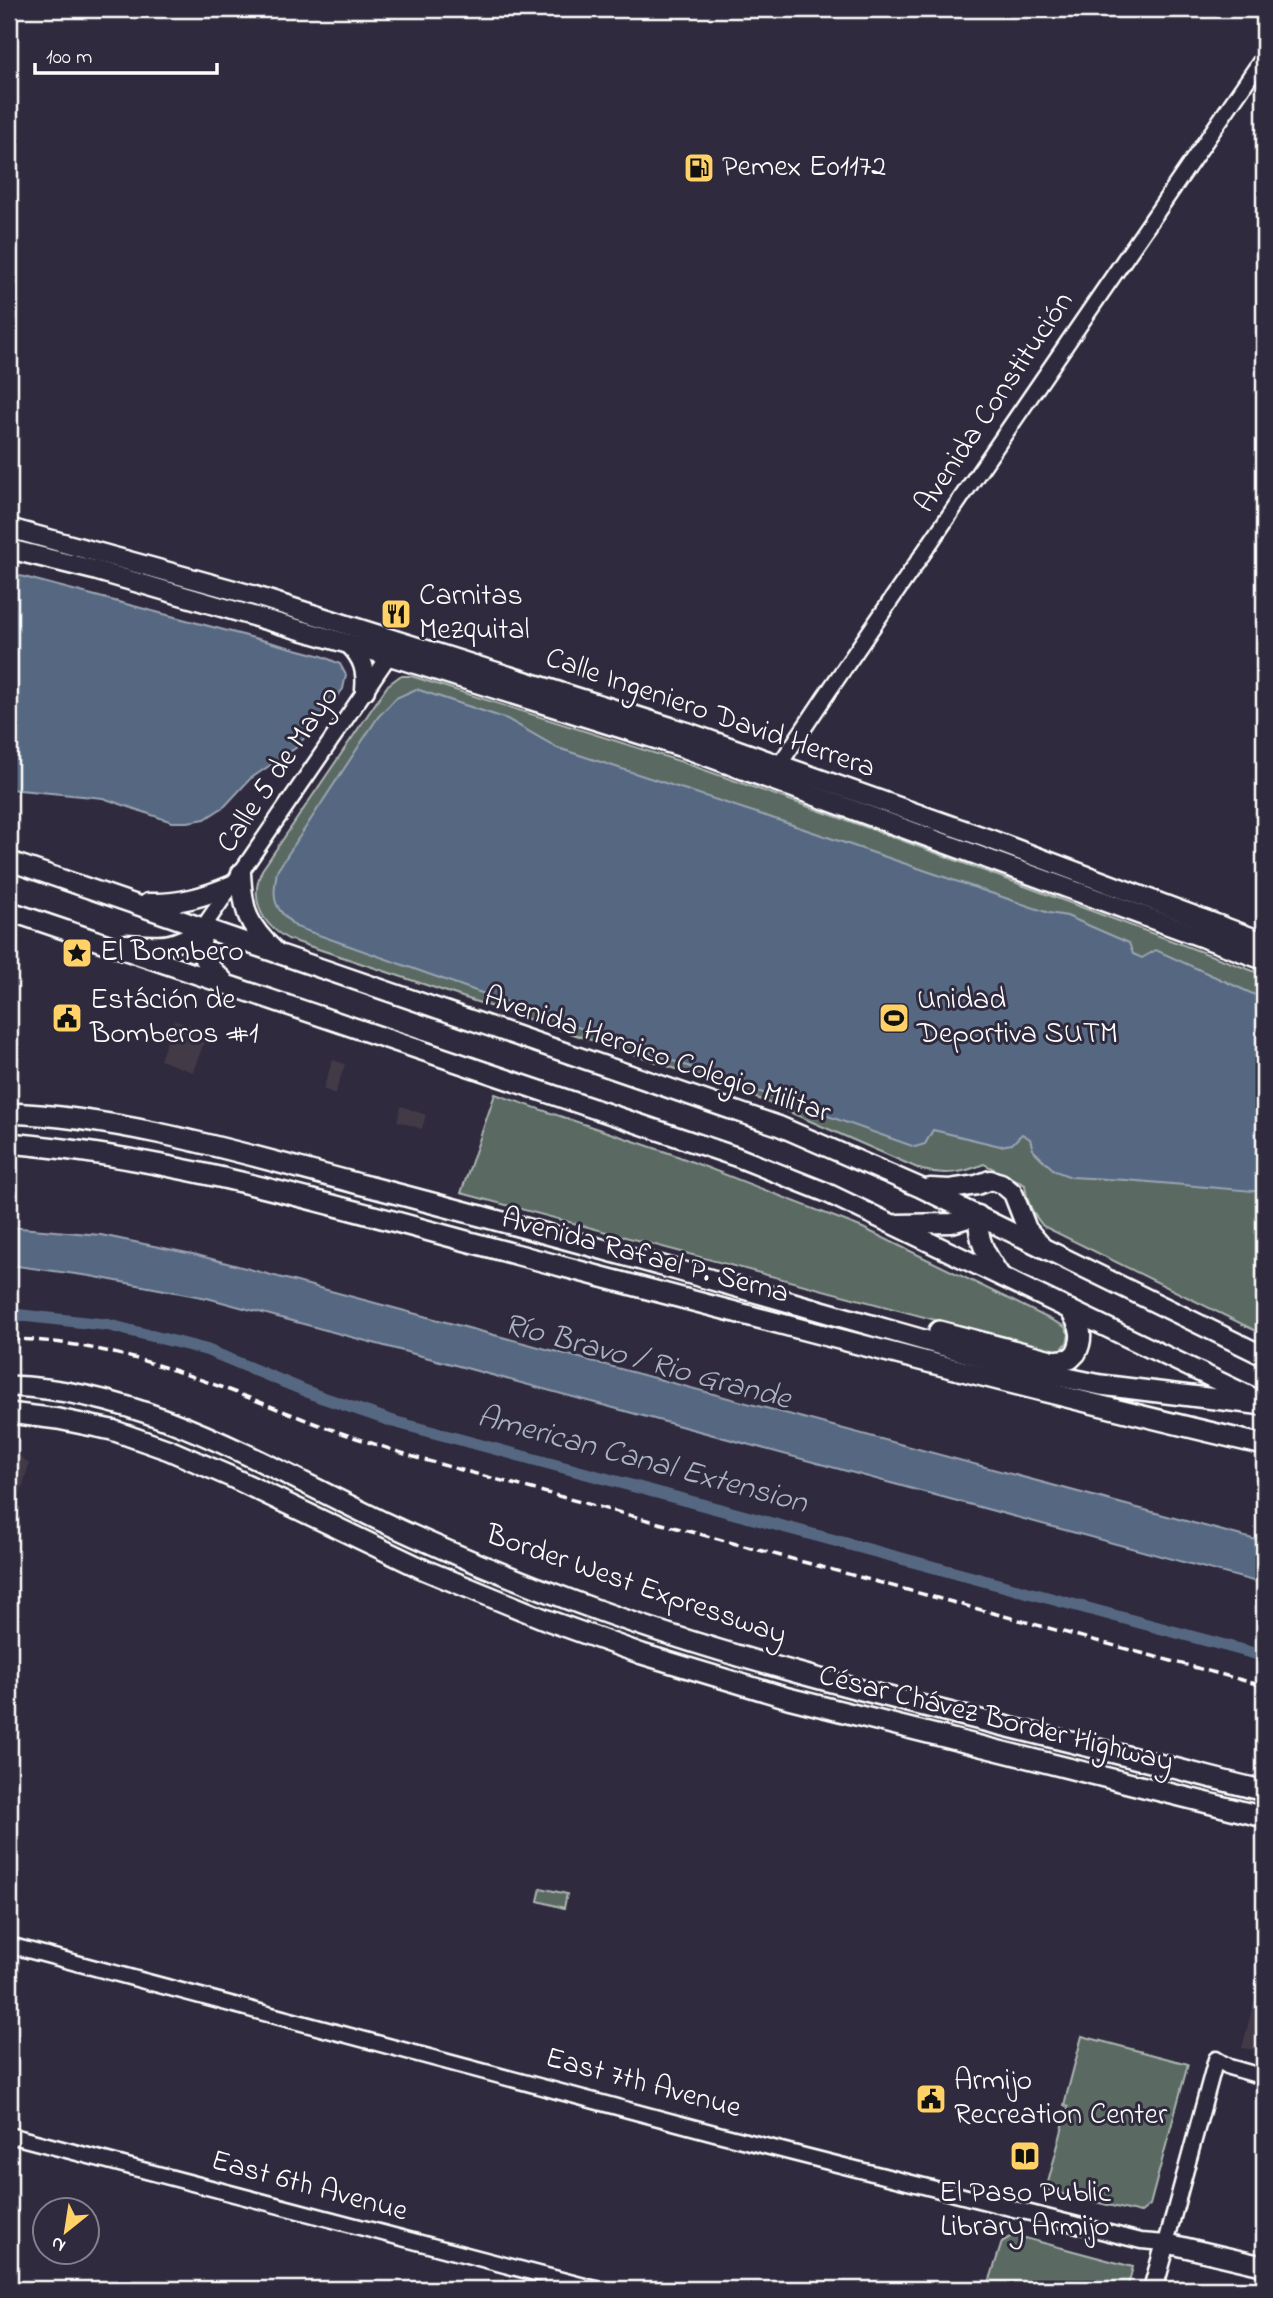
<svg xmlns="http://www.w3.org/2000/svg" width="1273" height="2298" viewBox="0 0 1273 2298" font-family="'Indie Flower',sans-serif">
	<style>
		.built { fill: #423a46 }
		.green { fill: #5a6b63; stroke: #acb5b1; stroke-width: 2 }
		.water { fill: #566781; stroke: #9aa4b3; stroke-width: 2 }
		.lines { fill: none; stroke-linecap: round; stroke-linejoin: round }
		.canal { stroke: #566781; stroke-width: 12 }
		.minor-casing { stroke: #fff; stroke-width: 19 }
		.major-casing { stroke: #fff; stroke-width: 23 }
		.highway-casing { stroke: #fff; stroke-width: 24 }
		.minor { stroke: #2f2a3d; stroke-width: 14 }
		.major { stroke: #2f2a3d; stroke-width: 18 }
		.highway { stroke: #2f2a3d; stroke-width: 19 }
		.rail { stroke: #fff; stroke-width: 3.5; stroke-dasharray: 10 5; stroke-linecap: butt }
		.labels { text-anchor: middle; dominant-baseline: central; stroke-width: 6; stroke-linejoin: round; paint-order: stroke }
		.poi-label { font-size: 30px; fill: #fff; stroke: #2f2a3d; text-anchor: start }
		.street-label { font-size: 30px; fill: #fff; stroke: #2f2a3d }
		.water-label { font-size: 32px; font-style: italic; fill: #aab3c0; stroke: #2f2a3d }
	</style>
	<rect width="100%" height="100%" fill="#2f2a3d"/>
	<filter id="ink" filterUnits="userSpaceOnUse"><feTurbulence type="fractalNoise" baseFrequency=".0143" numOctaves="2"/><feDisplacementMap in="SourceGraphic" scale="14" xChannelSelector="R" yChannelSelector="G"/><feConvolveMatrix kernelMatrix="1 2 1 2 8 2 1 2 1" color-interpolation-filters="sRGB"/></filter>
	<g filter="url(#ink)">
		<g class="built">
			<polygon points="174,1020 208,1032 193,1072 160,1060"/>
			<polygon points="333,1060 345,1064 335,1094 323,1089"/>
			<polygon points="401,1106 426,1115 422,1129 397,1121"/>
			<polygon points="9,1446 29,1464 9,1534"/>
			<polygon points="1264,1962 1264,2051 1242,2048"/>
		</g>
		<g class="green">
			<path d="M400,676H411L679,761L874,830L1264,975V1335L1043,1226C1032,1213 1027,1202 1025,1185L984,1164C963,1173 945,1176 922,1170L762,1100L651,1060L288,939C261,924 249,899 262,870L388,685Z"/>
			<polygon points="495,1094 672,1154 863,1228 1064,1326 1069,1334 1067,1343 1061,1350 1051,1351 461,1193"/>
			<polygon points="541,1888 567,1894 564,1908 538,1901"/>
			<polygon points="1082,2036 1188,2064 1150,2205 1140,2213 1046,2190 1068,2107 1064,2105"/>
			<polygon points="1014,2235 1133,2267 1127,2289 987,2289 1002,2242"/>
		</g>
		<g class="water">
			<polygon points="9,573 322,656 340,664 346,675 343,689 297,747 250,779 225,806 205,819 188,822 172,822 103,798 9,789"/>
			<path d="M416,689L507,719L558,748L772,818L1049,913L1067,916L1129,943L1133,954L1142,958L1156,950L1264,999V1192L1126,1180L1071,1177L1055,1171L1042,1159L1033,1150L1030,1139L1022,1134L1012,1144L1000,1146L933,1130L925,1144L915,1147L296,927C273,906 272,902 277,871L378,717L396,698Z"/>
			<polygon points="9,1227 101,1235 197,1255 1264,1542 1264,1584 207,1298 90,1276 9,1265"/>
		</g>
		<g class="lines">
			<polyline class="canal" points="9,1314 108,1325 180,1343 207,1350 318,1396 395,1422 1264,1656"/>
			<g class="minor-casing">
				<g id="minor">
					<polyline points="777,773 784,758 824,698 1264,56"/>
					<polyline points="202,929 395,647"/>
					<polyline points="9,1945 722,2135 1141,2241 1166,2243 1216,2059 1229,2067 1264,2077"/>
					<polyline points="9,2135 596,2289"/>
				</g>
			</g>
			<g class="major-casing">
				<g id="major">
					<polyline points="9,528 252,595 690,733 992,840 1264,942"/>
					<polyline points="9,549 94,570 390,656 684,748 1264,960"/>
					<path d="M350,645C363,658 367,671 365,690"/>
					<polyline points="9,861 779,1126 919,1187 1264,1356"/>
					<path d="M241,873C243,911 247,925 275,951"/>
					<path d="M148,903C179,904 204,897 232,885"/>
					<polyline points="9,911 737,1157 825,1192 1264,1403"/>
					<path d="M202,929C199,955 204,963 223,980"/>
					<path d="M126,944C160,946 172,949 202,929"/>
					<polyline points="930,1188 950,1189 977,1185 990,1180 1001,1183 1013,1193 1027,1229 1040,1244"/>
					<path d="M898,1224L952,1223L978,1215C978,1242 985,1253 1000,1275"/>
					<polyline points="1153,2289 1166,2243 1264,2266"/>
				</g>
			</g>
			<g class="highway-casing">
				<g id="highway">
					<path d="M9,1113C132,1118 253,1157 371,1187C591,1244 810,1308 1029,1370L1101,1385L1264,1405"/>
					<path d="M9,1143C182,1158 348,1210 515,1254C765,1320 1013,1386 1264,1445"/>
					<path d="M939,1331L1055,1361L1070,1359L1076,1353C1085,1336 1080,1325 1070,1310"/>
					<path d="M9,1386C143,1390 264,1465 381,1521C445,1551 511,1578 578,1603C724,1657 874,1694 1025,1731C1105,1750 1185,1771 1264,1791"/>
					<polyline points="9,1413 58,1419 112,1430 169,1450 229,1476 425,1570 547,1620 642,1654 788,1698 1264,1817"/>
				</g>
			</g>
			<use href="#minor" class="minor"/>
			<use href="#major" class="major"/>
			<use href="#highway" class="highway"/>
			<path class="rail" d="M9,1339C112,1340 207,1382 301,1418C339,1433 378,1445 417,1458L1264,1686"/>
		</g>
	</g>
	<defs>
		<g id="fuel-square" transform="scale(1.575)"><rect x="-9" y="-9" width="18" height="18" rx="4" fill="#ffd166" stroke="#2f2a3d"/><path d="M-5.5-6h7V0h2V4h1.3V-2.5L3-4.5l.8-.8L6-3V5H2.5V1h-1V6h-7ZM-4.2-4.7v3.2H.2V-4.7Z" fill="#111"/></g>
		<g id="restaurant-square" transform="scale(1.575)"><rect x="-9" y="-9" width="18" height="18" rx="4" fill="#ffd166" stroke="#2f2a3d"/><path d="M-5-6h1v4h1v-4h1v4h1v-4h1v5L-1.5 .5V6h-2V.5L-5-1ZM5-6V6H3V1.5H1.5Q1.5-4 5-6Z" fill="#111"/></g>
		<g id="sight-square" transform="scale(1.575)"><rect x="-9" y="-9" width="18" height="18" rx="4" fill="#ffd166" stroke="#2f2a3d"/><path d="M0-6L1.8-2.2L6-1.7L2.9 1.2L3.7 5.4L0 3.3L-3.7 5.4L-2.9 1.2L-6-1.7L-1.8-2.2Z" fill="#111"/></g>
		<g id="civic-square" transform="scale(1.575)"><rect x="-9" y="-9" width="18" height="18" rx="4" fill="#ffd166" stroke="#2f2a3d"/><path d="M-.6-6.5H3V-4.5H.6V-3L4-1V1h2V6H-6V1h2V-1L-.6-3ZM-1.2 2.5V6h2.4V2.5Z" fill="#111"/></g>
		<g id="stadium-square" transform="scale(1.575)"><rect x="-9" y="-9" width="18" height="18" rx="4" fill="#ffd166" stroke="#2f2a3d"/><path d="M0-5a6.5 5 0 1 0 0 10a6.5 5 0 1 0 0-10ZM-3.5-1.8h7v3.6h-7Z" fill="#111"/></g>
		<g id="library-square" transform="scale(1.575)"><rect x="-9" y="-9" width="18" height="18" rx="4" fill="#ffd166" stroke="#2f2a3d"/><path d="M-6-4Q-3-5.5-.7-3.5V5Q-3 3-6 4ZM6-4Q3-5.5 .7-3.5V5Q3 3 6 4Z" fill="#111"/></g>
	</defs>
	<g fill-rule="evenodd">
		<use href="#fuel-square" x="699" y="168"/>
		<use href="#restaurant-square" x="396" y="614"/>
		<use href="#sight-square" x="77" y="953"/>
		<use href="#civic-square" x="67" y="1018"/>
		<use href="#stadium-square" x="894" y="1018"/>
		<use href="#civic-square" x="931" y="2099"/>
		<use href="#library-square" x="1025" y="2156"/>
	</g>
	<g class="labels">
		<g class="poi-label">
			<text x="722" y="168">Pemex E01172</text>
			<text x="419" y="597">Carnitas<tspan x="419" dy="34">Mezquital</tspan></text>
			<text x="100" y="953">El Bombero</text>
			<text x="90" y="1001">Estáción de<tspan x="90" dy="34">Bomberos #1</tspan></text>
			<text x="917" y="1001">Unidad<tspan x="917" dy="34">Deportiva SUTM</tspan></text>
			<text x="954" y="2082">Armijo<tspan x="954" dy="34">Recreation Center</tspan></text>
			<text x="1025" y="2194" text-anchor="middle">El Paso Public<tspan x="1025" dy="34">Library Armijo</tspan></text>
		</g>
		<g class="street-label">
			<text transform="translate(995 403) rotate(-56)">Avenida Constitución</text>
			<text transform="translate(710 714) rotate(19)">Calle Ingeniero David Herrera</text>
			<text transform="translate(279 770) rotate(-56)">Calle 5 de Mayo</text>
			<text transform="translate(657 1056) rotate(19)">Avenida Heroico Colegio Militar</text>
			<text transform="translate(645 1257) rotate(15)">Avenida Rafael P. Serna</text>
			<text transform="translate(636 1586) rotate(19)">Border West Expressway</text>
			<text transform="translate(996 1720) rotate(14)">César Chávez Border Highway</text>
			<text transform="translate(643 2084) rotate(15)">East 7th Avenue</text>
			<text transform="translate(309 2187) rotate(15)">East 6th Avenue</text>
		</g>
		<g class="water-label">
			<text transform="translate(647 1363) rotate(15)">Río Bravo / Rio Grande</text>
			<text transform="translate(642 1461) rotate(15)">American Canal Extension</text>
		</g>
	</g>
	<rect width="1273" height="2298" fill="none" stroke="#2f2a3d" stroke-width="35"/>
	<rect x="18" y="18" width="1238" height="2263" fill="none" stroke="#fff" stroke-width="2.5" filter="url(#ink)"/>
	<g transform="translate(66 2231) rotate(210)"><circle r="33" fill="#2f2a3d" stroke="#827f8b" stroke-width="2"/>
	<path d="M0-5L12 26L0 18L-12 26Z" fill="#ffd166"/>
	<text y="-10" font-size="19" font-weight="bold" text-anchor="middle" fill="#ffffff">N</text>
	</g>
	<path d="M35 63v10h182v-10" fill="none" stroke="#ffffff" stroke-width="3.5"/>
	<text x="46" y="63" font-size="21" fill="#ffffff" stroke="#2f2a3d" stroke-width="5" paint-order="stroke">100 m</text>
</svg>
